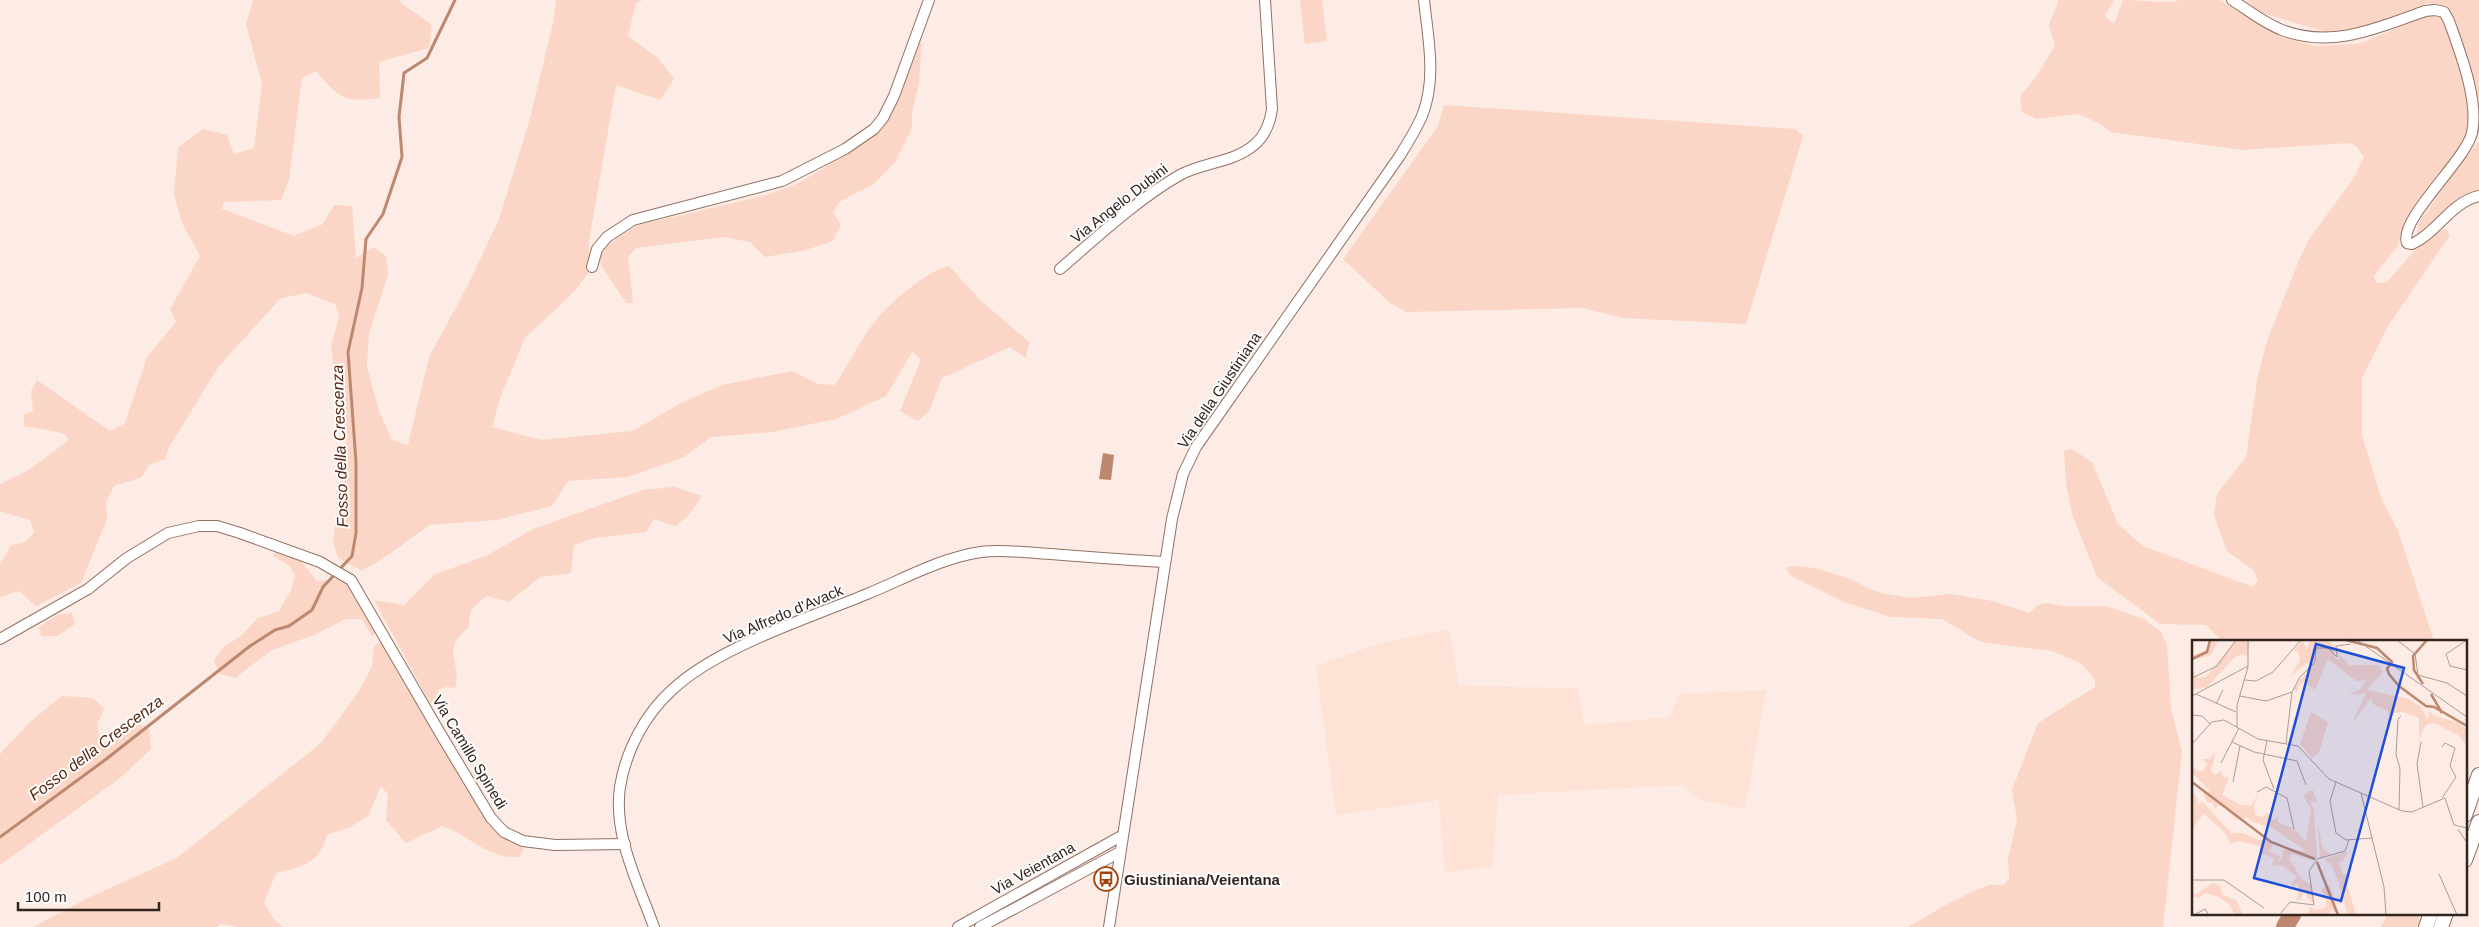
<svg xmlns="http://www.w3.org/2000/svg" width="2479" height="927" viewBox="0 0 2479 927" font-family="Helvetica,sans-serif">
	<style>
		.built { fill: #fee2d6 }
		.green { fill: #fbd5c5 }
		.water { fill: #bd8770 }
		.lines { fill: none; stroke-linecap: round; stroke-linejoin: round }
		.stream { stroke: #bd8770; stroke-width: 3 }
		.river { stroke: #bd8770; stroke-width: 18 }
		.minor-casing { stroke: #927062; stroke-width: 12 }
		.highway-casing { stroke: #927062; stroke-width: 16 }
		.minor { stroke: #fff; stroke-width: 10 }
		.highway { stroke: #fff; stroke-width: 14 }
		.labels { text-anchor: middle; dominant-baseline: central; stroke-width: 4; stroke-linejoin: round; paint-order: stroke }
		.street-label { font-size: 15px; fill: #32241e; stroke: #fdfdfd }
		.poi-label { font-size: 15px; font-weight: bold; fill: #32241e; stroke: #fdfdfd; text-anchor: start }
		.water-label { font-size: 16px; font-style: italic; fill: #5a260e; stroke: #fdfdfd }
		.inset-river { fill: none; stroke: #bd8770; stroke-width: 2.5 }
		.inset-road { fill: none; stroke: #ab9c95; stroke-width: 1 }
		.view { fill: #1d4ed8; fill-opacity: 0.15; stroke: #1d4ed8; stroke-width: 2.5 }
		.inset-edge { fill: none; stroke: #32241e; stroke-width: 2.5 }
	</style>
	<rect width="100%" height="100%" fill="#fcece5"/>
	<polygon class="built" points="1449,629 1459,686 1578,688 1584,725 1670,717 1679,694 1766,690 1745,809 1702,800 1682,785 1498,795 1493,866 1445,873 1439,800 1336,815 1316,666 1378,644"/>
	<g class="green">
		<path d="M253,0H400L401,3L432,25L429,48L379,62L380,98C343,102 341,100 316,71L302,78L289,180L281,200L224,202L222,209L294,236L323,224L334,205L352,206L356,258L374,247L386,256L388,275L369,333L367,367L379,411L392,440L408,445L429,357L468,285L499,219L529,122L553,23L556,0H643L636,3L628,36L658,58L674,79L660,100L616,85L589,241L590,271L574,292L525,338L500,398L492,427L541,440L633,431L679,404L722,385L792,371L818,384L835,385C849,364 861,338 877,319C892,301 927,271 949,266L980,300L1029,342L1026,358L1010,347L942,378L929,411L918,421L900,411L921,359L912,352L886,396L836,419L772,432L711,437L684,457L628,477L568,481L552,506L496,520L429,525L391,553L362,571L338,558L333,541L346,445L331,347L339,317L335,304L307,293L281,298L219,366L169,447L165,459L149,465L142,477L114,486L106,502L107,519L81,583L36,606L19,591L0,597V564L11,545L24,543L34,532L30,520L0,511V484L29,470L69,440L63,433L24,426V415L33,411L31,391L37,380L110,431L125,423L147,357L176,322L170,309L200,256L182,223L174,194L178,148L203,129L227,135L234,154L254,148L262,84L246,24Z"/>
		<polygon points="1300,0 1322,0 1327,41 1305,44"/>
		<path d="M2059,0H2114L2105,16L2114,24L2123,0C2135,0 2173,4 2179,0H2219L2284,38L2315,46L2358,44L2425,17L2437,14L2445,17L2469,103L2470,124L2465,143L2407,220L2397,247L2374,276L2376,283L2387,282L2430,233L2446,229L2450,235L2388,326L2362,378V435L2381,498L2398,531L2434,641H2222L2206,625L2160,624L2097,577L2072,514L2066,483L2064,451L2072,449L2092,462L2118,524L2143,546L2253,587L2258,580L2253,570L2227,551L2214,515L2217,494L2246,457L2257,380L2267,341L2299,260L2308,241L2353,179L2364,157L2357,147L2349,143L2242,150L2111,132L2099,123L2078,114L2036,119L2022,112L2020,96L2036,77L2055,46L2049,25Z"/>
		<polygon points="2247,0 2479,0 2479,139 2476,95 2447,8 2428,3 2362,28 2326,32 2256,11"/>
		<polygon points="922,42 919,83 912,113 912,128 895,162 874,184 839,202 833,213 841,225 833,241 806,250 765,257 750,242 723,237 636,248 628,257 633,303 626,303 603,268 599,258 606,247 619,237 639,225 767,195 801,182 864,143 886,123 893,109 915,45"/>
		<polygon points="1444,105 1795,129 1803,136 1746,324 1623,318 1583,308 1406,312 1390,303 1343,259 1438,126"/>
		<polygon points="2479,141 2479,189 2455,203 2417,234 2418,225 2452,173"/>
		<path d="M674,487L702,496L688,516L675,526L654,519L646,532L595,538L574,545L571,573L540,577L509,602L487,596C473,606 468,610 469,627C438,653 463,659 455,688L446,687L438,690L440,703H430L374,600L404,605L434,575L488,555L533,529L643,490Z"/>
		<polygon points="276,549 299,559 317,581 342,579 351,587 378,632 372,636 362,619 346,619 314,635 272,650 235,678 220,674 214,661 223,647 241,636 258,618 279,611 292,588 295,575 290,566 273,556"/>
		<polygon points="1793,566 1815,568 1847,578 1880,593 1911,598 1951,594 1992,601 2029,613 2038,605 2045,603 2064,606 2106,606 2144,619 2161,632 2167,646 2171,708 2182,752 2163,927 1908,927 1951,902 1988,885 2004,885 2009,879 2008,858 2017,820 2012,790 2038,723 2095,687 2095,680 2081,663 2052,651 1981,642 1942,619 1891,617 1844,602 1791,576 1786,568"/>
		<polygon points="72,613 75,624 57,636 41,636 39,627 57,615"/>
		<path d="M378,643H383L500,831L524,849L519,857C490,860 469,835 442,826L406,843L386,820L388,795L381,786L368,816L350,827L327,835C318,865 303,866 276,873L264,903L274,919L283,927H238L221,924L217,927H33L88,898L177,858L321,743L357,694L372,667L374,646Z"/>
		<polygon points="62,696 93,698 104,709 97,724 100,744 123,736 138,723 149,729 151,749 120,778 0,865 0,754 31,721"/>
		<polygon points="2388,913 2422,913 2417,927 2381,927"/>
	</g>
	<polygon class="water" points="1103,453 1114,455 1111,480 1099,479"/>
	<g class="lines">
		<polyline class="stream" points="0,837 105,760 250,646 275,630 289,626 312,610 323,587 352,556 356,533 356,462 348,352 362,288 366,239 383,214 402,157 399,117 404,73 427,58 455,0"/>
		<polyline class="river" points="2285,927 2293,913"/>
		<g class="minor-casing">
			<g id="minor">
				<path d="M2232,0C2248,10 2264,23 2282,30C2332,49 2378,28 2425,11L2435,10L2444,12L2449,21C2460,52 2479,100 2472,133C2466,160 2398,220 2407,243L2412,244C2437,233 2451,202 2479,196"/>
				<polyline points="592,267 597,249 607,237 633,220 782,181 845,149 874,129 883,118 894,96 929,0"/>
				<path d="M1060,269C1096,238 1139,198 1180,175C1203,162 1233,163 1254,145C1265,136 1270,123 1272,109L1265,0"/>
				<polyline points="0,639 88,589 127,558 168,533 199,526 217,526 240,533 320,562 351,580 440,733 491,818 504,832 523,841 555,845 625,844"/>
				<path d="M654,927C638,883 613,835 620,787C626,750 645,714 673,689C718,647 809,618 867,594C904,579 940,558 981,552C1004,549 1028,553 1051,554C1089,557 1127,560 1165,562"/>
				<polyline points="958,927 1123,835"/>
				<polyline points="980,927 1120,852"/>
				<path d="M1109,927L1172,519L1183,474L1196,447L1399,157C1407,144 1416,130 1422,116C1437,79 1428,38 1424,0"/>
			</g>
		</g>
		<g class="highway-casing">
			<g id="highway">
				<polyline points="2465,815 2479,775"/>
				<polyline points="2465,860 2479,822"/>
				<polyline points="2426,927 2431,913"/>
				<polyline points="2441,927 2446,913"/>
			</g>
		</g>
		<use href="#minor" class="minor"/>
		<use href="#highway" class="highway"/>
	</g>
	<defs>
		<g id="bus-ring" transform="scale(1.25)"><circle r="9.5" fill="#fdfdfd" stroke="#a54209" stroke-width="1.5"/><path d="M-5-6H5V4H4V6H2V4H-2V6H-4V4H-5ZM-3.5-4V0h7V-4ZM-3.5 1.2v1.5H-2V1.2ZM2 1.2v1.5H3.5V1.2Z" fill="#a54209"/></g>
	</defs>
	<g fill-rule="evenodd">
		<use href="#bus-ring" x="1106" y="879"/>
	</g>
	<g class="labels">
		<g class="street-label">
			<text transform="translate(1119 203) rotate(-38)">Via Angelo Dubini</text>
			<text transform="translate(1219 390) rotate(-56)">Via della Giustiniana</text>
			<text transform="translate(783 614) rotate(-23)">Via Alfredo d'Avack</text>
			<text transform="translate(470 752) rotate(59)">Via Camillo Spinedi</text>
			<text transform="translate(1033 868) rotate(-29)">Via Veientana</text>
		</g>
		<g class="poi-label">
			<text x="1124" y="879">Giustiniana/Veientana</text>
		</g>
		<g class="water-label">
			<text transform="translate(340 446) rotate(-92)">Fosso della Crescenza</text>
			<text transform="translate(96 748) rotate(-37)">Fosso della Crescenza</text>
		</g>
	</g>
	<g transform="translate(2192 640)">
		<rect width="275" height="275" fill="#fcece5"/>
		<path d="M17,0H27L19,15L0,20V16L14,10ZM44,0H58L55,17L52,14L43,17L15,47L0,50V30L5,38L14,37ZM110,0L115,9L118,1H137L143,7V17L148,21L146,13L157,25H187L191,32L175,50L216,59L229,67L236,80L237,71L243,76L264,82L275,89V105L266,95L242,83L234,85L227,99V78L211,72L201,73L198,88L196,71L181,64L179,58L160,84L174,52L169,55L156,54L167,50L174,40L164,41L136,19L123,50L112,42L106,46V51L101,50L115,31L113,38L117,40L114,36L125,17V10L123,20L118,27L116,22L99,36L108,20L106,11H102ZM119,72L136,82L127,113L120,118L108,104ZM24,110L19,132L23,135L29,131L32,138H37L30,155L49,165L59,166L66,154L62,166L63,175L72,177L75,172L81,180L86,176V182L102,189L114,202L119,169L111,155L121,150L125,162L118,161L122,170L125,218L121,220L100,214L97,219L110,239L119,245L122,263L115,258L113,248L108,260H104L107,247L105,243L102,246L99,244L105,237L91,226L80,225L82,218L67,213L68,206L46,201L39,204L33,193L12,173L0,189V151L6,159L5,164L11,162L39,193H50L67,200L77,199L81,205L77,211L88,216L87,222L91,216L90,210L114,211L78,186L63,183L55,177L45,180L35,169L26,165L22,170V164L15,162L11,153L18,151L0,133V124L5,131H11L15,125L11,119H18ZM126,184L131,209L139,214L128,218ZM156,211L151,221L146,222L151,234L158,237L154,240L164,275H156L147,243L140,226L132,219ZM21,243L29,246L30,255L44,260L51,275L42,274L37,264L25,256L13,253L7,258L0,257V252L3,255ZM133,243L138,246L147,275L140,270L135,275H117V267L125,270L134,267V259L129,250L134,247Z" fill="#fbd5c5"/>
		<path class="inset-river" d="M154,0L185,8L200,22L195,29L197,34L207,46L234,66L242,67L275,86M0,19L15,12L18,0M231,44L222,30L221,16L235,0M239,54L250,73M0,142L79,202L123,219M125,222L146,275"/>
		<path class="inset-road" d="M165,0L275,77M205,0L223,14L226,35L255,43L275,56M275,0L254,14L258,26L275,30M0,38L25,26L44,0M53,40L64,41L81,32L109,0M4,54L44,72M0,56L56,26M48,56L74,61L100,52M24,64L31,50M0,75L10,76L18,84M45,87V65L56,27V0M75,101L71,120L82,149M40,102L62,112L105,121L114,145M229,102L225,124L231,167M94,103L100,52L108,37L123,22L124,8H136L145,17L144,6L159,4M0,104L20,82L32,80L66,99L106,106L137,139L210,171L220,172L253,158L262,185L275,188M250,107L253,103L263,108L258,126L264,137L250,158M29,123L47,88M41,142L48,106M144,142L138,161L144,193L154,200L180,198M65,152L74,147L95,158L102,189M169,153L192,247L194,275M207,170L208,128L204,115L206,79L209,76M266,189L275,203M247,234L265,275M0,240H32L72,268M89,273L98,262L122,265L117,231L125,219L153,211L157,200M2,275L13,269L17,275"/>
		<path class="view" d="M124,4L212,28L149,261L62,238Z"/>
		<rect width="275" height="275" class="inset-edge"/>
	</g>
	<path d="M18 902v8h141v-8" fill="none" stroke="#32241e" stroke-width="2.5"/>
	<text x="25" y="902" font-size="15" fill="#32241e" stroke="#fdfdfd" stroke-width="4" paint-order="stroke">100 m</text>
</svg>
